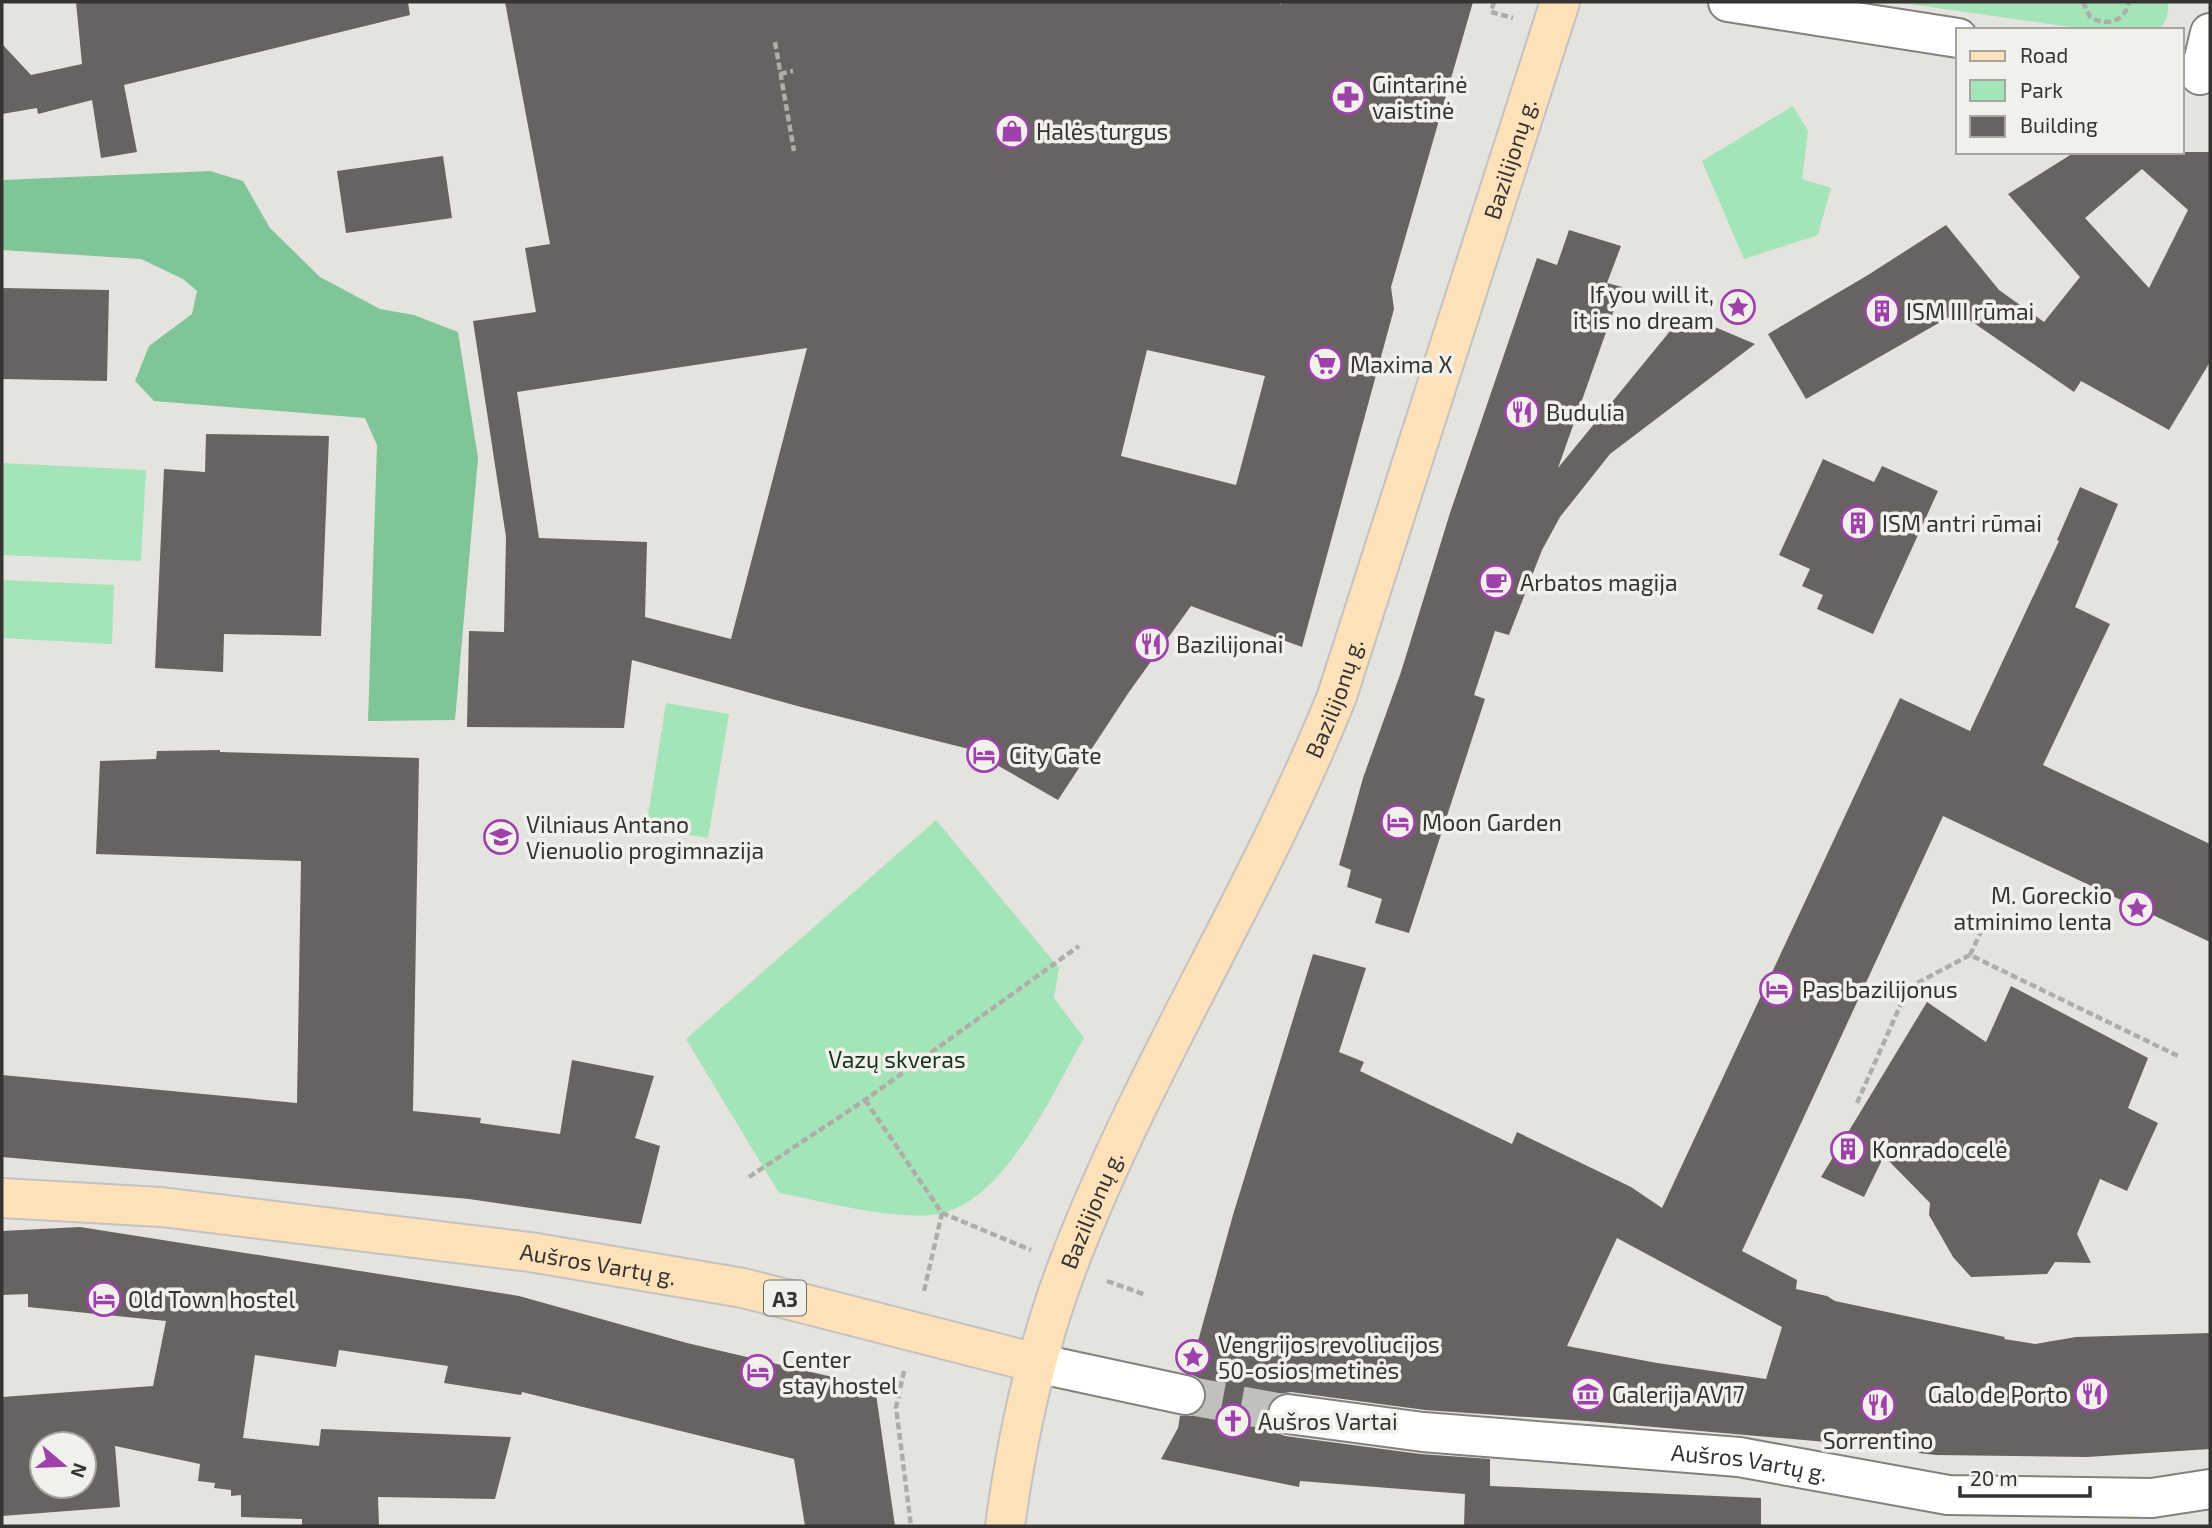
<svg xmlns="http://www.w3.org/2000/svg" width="2212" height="1528" viewBox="0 0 2212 1528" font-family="'Exo 2',sans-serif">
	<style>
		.green { fill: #a4e4b9 }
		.forest { fill: #7fc597 }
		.building { fill: #686362; fill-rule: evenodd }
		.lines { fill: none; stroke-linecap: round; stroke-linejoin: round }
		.minor-tunnel { stroke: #c1c0bc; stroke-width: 38; stroke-dasharray: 38 19; stroke-linecap: butt }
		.minor-casing { stroke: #82817d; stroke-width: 42 }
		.major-casing { stroke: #c2c2c2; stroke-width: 42 }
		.path { stroke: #aeada8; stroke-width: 4.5; stroke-dasharray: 7 3.5; stroke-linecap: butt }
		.minor { stroke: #fff; stroke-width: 38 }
		.major { stroke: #fee1b9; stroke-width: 38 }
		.labels { text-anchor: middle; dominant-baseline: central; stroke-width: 7; stroke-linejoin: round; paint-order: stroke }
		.shield { fill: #f1f0eb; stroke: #6d6c6a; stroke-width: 2 }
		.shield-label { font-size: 21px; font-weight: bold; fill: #353432 }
		.poi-label { font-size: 23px; fill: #353432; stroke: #f1f0eb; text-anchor: start }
		.street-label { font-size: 23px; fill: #353432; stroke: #f1f0eb }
		.park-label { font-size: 23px; fill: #143320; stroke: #f1f0eb }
	</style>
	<rect width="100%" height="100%" fill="#e4e3de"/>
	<g class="green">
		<path d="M1895,2H2168C2169,12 2166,22 2159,30H2092Z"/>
		<polygon points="1793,106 1808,131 1802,179 1831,188 1818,235 1744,259 1702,161"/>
		<polygon points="2,463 146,470 141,561 2,555"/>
		<polygon points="2,580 114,585 112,644 2,638"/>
		<polygon points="666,703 729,714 708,838 646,828"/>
		<path d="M936,820L1059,968L1054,998L1084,1038C1053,1092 1007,1197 943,1213C902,1223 822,1201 779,1193L686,1039Z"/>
	</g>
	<polygon class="forest" points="210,171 243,181 270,228 320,277 380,309 414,315 458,332 478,458 455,720 368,721 377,445 365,418 154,401 135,381 149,346 192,314 197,291 183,279 141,259 2,250 2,180"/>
	<g class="building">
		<polygon points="76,2 408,2 410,15 124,85 137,152 101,158 92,100 38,114 37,108 2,114 2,44 31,75 82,64"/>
		<path d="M505,2H1473L1391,287L1394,309L1302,647L1191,606L1129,692L1058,800L969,749L801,707L632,660L624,728L467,727L469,631L504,632L506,537L473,321L536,312L525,248L550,244ZM807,348L731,639L645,617L647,542L539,538L517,392ZM1147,350L1265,376L1236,485L1121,456Z"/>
		<path d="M2075,152H2210V362L2169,430L2081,381L2074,392L1958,312L1806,399L1768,334L1868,275L1946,225L1999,290L2044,322L2080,277L2008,194ZM2142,169L2188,210L2149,288L2085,218Z"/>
		<polygon points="443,156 452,218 346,233 337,171"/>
		<polygon points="1569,230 1621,246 1607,283 1622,287 1558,468 1684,314 1755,344 1610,454 1560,517 1542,550 1509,635 1495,631 1474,695 1485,699 1409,933 1375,923 1382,899 1347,887 1351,870 1339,865 1363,778 1401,672 1450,513 1537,258 1557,265"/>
		<polygon points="2,288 109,290 107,381 2,379"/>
		<polygon points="206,434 329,436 321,636 224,634 223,672 155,668 164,469 205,472"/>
		<polygon points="1823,459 1874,482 1882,466 1938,491 1873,634 1817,609 1823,595 1802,586 1810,569 1779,555"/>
		<path d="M2080,487L2118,504L2075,607L2110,624L2043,765L2210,844V942L1943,816L1742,1251L1797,1280L1796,1289L1827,1296L1835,1301L2005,1337L2004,1339L2035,1344L2076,1337L2210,1333V1449L2087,1457L1936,1455L1918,1453V1450L1586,1421L1425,1410L1291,1392L1279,1394L1271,1400L1266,1410L1268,1423L1275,1432L1285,1436L1420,1454L1490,1459V1486L1761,1498V1526H1464L1465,1494L1300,1481L1299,1487L1161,1459L1178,1428L1180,1416H1192L1201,1410L1206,1400V1388L1199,1378L1190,1374L1193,1359L1233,1215L1313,954L1366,968L1339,1052L1364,1062L1360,1071L1512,1144L1517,1132L1631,1187L1662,1208L1900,698L1970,731L2059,541L2057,540ZM1617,1238L1782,1327L1766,1379L1657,1363L1567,1346Z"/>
		<polygon points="220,750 220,752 419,758 413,1111 481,1118 480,1123 560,1134 572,1060 654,1076 635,1138 660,1146 641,1224 469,1199 2,1157 2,1075 297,1103 301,861 96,854 100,761 156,759 157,751"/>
		<polygon points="2011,986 2148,1058 2128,1108 2158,1123 2127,1191 2100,1179 2077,1234 2091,1263 2055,1262 2047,1274 1971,1277 1953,1257 1929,1215 1930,1203 1884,1156 1864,1197 1821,1177 1927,1002 1986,1042"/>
		<path d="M80,1227L519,1296L687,1343L875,1387L895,1526H805L794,1459L522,1392L521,1395L444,1383L448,1366L339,1350L336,1367L255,1355L243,1438L319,1446L321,1429L511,1437L495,1499L378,1497L379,1526H302V1519L241,1517V1495L231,1496V1490L214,1488L215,1483L198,1481L200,1464L115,1446L120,1507L2,1516V1397L153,1386L166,1321L28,1307V1294L2,1295V1231ZM42,1444H84V1486H42Z"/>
	</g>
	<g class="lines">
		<polyline class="minor-tunnel" points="1185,1395 1288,1414"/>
		<g class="minor-casing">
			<g id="minor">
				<polyline points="1728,2 1958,38"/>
				<polyline points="2200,75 2210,33"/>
				<polyline points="1036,1363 1185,1395"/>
				<path id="s1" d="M1288,1414L1423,1432L1739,1457L1948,1495L2152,1498L2210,1489"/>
			</g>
		</g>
		<g class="major-casing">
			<g id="major">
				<path id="s2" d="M2,1198L161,1207L530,1252L743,1288L1036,1363"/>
				<path id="s3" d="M1005,1526C1017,1437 1036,1349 1068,1265C1143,1068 1259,891 1337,696L1560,2"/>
			</g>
		</g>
		<g class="path">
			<polyline points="1280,2 1281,2"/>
			<polyline points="1494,2 1491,12 1513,18"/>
			<path d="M2083,2L2090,17C2107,27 2125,21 2129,2"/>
			<polyline points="775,42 794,151"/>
			<polyline points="780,74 793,71"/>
			<polyline points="1970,955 1986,921"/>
			<polyline points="865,1100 942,1213 1031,1250"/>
			<polyline points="1857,1103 1908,988 1970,955 2178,1056"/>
			<polyline points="749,1177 865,1100 1079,946"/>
			<polyline points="1107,1281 1146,1295"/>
			<polyline points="924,1291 942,1213"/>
			<polyline points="904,1371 896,1407 911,1526"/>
		</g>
		<use href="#minor" class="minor"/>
		<use href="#major" class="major"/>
	</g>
	<defs>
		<g id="pharmacy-ring" transform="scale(1.75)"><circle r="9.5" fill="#f1f0eb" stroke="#9e41ab" stroke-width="1.5"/><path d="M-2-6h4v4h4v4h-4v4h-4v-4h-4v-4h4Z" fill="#9e41ab"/></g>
		<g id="shop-ring" transform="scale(1.75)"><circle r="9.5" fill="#f1f0eb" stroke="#9e41ab" stroke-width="1.5"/><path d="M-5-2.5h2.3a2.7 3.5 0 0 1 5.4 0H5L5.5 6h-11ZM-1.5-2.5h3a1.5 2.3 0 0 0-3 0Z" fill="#9e41ab"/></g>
		<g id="sight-ring" transform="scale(1.75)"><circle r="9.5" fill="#f1f0eb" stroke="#9e41ab" stroke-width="1.5"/><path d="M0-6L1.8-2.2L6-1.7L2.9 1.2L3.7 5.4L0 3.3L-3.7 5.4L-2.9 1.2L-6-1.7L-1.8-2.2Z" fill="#9e41ab"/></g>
		<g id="building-ring" transform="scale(1.75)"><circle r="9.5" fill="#f1f0eb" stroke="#9e41ab" stroke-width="1.5"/><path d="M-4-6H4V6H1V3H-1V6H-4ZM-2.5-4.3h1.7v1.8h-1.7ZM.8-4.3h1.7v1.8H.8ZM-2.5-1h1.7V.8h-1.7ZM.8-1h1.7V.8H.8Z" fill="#9e41ab"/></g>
		<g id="supermarket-ring" transform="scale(1.75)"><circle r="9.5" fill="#f1f0eb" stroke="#9e41ab" stroke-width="1.5"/><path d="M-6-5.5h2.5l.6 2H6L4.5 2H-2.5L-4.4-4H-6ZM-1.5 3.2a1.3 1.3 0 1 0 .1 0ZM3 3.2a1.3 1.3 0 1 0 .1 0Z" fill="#9e41ab"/></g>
		<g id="restaurant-ring" transform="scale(1.75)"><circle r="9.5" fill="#f1f0eb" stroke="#9e41ab" stroke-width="1.5"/><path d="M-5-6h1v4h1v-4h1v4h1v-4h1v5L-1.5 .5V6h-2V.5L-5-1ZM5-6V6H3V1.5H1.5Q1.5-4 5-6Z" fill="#9e41ab"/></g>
		<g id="cafe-ring" transform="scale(1.75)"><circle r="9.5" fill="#f1f0eb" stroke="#9e41ab" stroke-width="1.5"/><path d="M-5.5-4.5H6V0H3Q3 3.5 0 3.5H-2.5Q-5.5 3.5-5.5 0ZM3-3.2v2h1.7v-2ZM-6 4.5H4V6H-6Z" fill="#9e41ab"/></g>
		<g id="hotel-ring" transform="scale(1.75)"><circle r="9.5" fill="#f1f0eb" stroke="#9e41ab" stroke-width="1.5"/><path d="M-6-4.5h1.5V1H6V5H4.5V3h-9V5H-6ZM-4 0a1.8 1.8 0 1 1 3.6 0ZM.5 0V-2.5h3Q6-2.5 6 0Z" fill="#9e41ab"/></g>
		<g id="school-ring" transform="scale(1.75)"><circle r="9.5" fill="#f1f0eb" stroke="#9e41ab" stroke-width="1.5"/><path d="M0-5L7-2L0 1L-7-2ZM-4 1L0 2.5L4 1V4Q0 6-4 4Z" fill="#9e41ab"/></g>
		<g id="museum-ring" transform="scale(1.75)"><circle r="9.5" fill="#f1f0eb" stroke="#9e41ab" stroke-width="1.5"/><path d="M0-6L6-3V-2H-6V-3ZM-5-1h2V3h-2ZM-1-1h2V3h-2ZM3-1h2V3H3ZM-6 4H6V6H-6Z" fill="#9e41ab"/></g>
		<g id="church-ring" transform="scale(1.75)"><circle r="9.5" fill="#f1f0eb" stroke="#9e41ab" stroke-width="1.5"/><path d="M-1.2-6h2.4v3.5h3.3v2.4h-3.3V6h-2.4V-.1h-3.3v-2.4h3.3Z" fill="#9e41ab"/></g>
	</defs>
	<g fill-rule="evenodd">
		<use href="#pharmacy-ring" x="1348" y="97"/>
		<use href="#shop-ring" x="1012" y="131"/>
		<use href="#sight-ring" x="1738" y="307"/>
		<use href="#building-ring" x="1882" y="311"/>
		<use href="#supermarket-ring" x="1325" y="364"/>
		<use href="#restaurant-ring" x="1522" y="412"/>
		<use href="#building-ring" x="1858" y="523"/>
		<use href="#cafe-ring" x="1496" y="582"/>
		<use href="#restaurant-ring" x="1151" y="644"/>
		<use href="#hotel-ring" x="984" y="755"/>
		<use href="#hotel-ring" x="1398" y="822"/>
		<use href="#school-ring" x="501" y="837"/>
		<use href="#sight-ring" x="2137" y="908"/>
		<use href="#hotel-ring" x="1777" y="989"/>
		<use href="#building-ring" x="1848" y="1149"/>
		<use href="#hotel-ring" x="104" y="1299"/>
		<use href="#sight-ring" x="1193" y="1357"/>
		<use href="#hotel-ring" x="758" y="1372"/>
		<use href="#museum-ring" x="1588" y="1394"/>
		<use href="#restaurant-ring" x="2092" y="1394"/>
		<use href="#restaurant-ring" x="1878" y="1405"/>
		<use href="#church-ring" x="1233" y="1421"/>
	</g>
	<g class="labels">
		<rect class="shield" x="764" y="1280.5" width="42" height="35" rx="5"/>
		<g class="shield-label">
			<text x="785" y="1298">A3</text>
		</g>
		<g class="poi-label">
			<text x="1372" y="84">Gintarinė<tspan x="1372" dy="26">vaistinė</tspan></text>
			<text x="1036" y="131">Halės turgus</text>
			<text x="1714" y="294" text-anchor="end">If you will it,<tspan x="1714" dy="26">it is no dream</tspan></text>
			<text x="1906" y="311">ISM III rūmai</text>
			<text x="1350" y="364">Maxima X</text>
			<text x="1546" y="412">Budulia</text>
			<text x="1882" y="523">ISM antri rūmai</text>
			<text x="1520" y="582">Arbatos magija</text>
			<text x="1176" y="644">Bazilijonai</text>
			<text x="1009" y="755">City Gate</text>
			<text x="1422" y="822">Moon Garden</text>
			<text x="526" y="824">Vilniaus Antano<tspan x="526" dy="26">Vienuolio progimnazija</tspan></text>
			<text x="2112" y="895" text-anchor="end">M. Goreckio<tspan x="2112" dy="26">atminimo lenta</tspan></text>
			<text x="1802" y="989">Pas bazilijonus</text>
			<text x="1872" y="1149">Konrado celė</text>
			<text x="128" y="1299">Old Town hostel</text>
			<text x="1218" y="1344">Vengrijos revoliucijos<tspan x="1218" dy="26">50-osios metinės</tspan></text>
			<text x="782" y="1359">Center<tspan x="782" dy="26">stay hostel</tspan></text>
			<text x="1612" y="1394">Galerija AV17</text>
			<text x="2068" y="1394" text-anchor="end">Galo de Porto</text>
			<text x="1258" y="1421">Aušros Vartai</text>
			<text x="1878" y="1440" text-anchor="middle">Sorrentino</text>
		</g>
		<g class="street-label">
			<text stroke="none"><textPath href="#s3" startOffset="1463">Bazilijonų g.</textPath></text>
			<text stroke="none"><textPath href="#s3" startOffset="896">Bazilijonų g.</textPath></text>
			<text stroke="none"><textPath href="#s3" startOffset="329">Bazilijonų g.</textPath></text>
			<text stroke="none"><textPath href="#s2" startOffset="600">Aušros Vartų g.</textPath></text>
			<text stroke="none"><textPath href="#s1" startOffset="464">Aušros Vartų g.</textPath></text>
		</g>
		<g class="park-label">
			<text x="897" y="1059">Vazų skveras</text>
		</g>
	</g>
	<rect width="2212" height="1528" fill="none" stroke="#353432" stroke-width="7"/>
	<rect x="1956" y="28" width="228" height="126" fill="#f1f0eb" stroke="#a6a5a1" stroke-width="2"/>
	<rect x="1970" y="51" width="35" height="10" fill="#fee1b9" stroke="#a6a5a1" stroke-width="2"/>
	<text x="2020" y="63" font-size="21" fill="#353432">Road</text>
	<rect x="1970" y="80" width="35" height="21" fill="#a4e4b9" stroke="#a6a5a1" stroke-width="2"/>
	<text x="2020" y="98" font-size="21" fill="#353432">Park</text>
	<rect x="1970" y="116" width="35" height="21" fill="#686362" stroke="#a6a5a1" stroke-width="2"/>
	<text x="2020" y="133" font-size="21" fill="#353432">Building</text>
	<g transform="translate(63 1465) rotate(109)"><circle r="33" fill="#f1f0eb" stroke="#a6a5a1" stroke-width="2"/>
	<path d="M0-5L12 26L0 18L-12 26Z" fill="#9e41ab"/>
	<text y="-10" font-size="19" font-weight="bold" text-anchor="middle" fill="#353432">N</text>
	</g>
	<path d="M1960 1486v10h130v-10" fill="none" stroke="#353432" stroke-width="3.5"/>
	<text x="1970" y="1486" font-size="21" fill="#353432" stroke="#f1f0eb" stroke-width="5" paint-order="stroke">20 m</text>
</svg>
